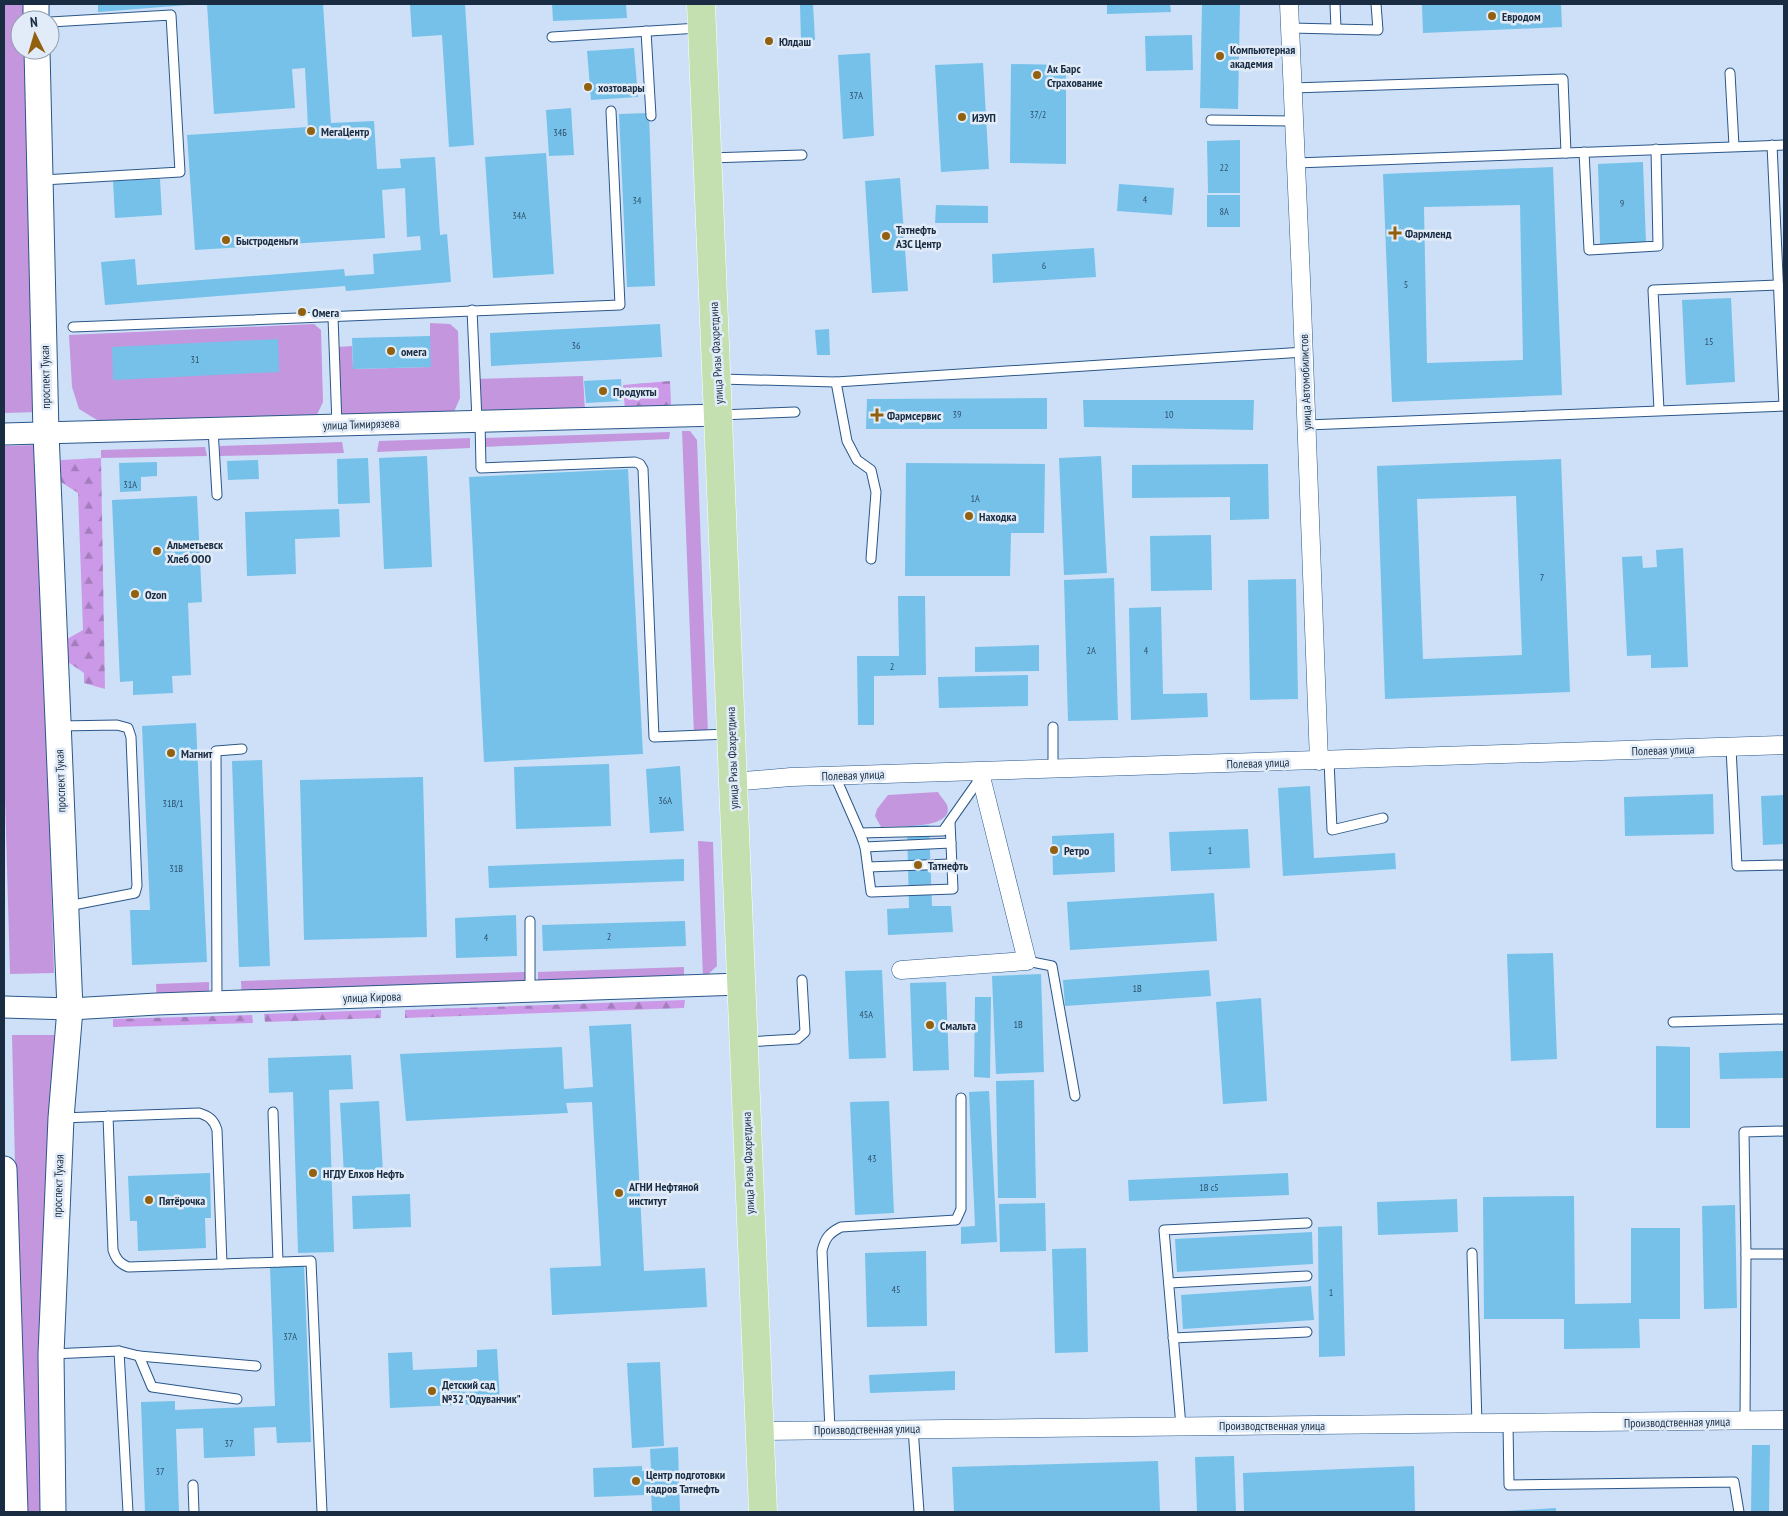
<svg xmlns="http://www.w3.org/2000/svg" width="1788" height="1516" viewBox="0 0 1788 1516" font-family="'PT Sans Narrow',sans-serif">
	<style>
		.green { fill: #c496de }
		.forest { fill: url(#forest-firs) }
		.building { fill: #75c1e9; fill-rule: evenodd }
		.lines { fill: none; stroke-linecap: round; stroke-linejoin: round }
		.service-casing { stroke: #2b5789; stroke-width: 11 }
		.minor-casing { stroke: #2b5789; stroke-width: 19 }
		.tertiary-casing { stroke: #2b5789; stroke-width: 23 }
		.secondary-casing { stroke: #2b5789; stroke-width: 27 }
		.primary-casing { stroke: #fff; stroke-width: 29 }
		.service { stroke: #fff; stroke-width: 9 }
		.minor { stroke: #fff; stroke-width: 18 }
		.tertiary { stroke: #fff; stroke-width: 21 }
		.secondary { stroke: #fff; stroke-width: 25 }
		.primary { stroke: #c4e0b0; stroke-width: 28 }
		.poi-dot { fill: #926110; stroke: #e2ecf8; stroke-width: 2 }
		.labels { text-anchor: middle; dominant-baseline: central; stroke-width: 5; stroke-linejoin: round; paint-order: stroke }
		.number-label { font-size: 10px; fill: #30516c }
		.poi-label { font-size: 12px; font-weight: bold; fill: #192c42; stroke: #e2ecf8; text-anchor: start }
		.street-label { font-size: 12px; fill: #192c42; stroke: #e2ecf8 }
	</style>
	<defs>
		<pattern id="forest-firs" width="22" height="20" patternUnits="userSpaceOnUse" patternTransform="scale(1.25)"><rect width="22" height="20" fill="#cc99e8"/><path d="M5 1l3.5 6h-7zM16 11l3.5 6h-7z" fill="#a57dbe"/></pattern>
	</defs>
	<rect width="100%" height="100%" fill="#cde0f7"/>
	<g class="green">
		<polygon points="4,4 29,4 29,20 20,20 20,50 30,50 40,412 4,413"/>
		<polygon points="430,323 450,324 458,331 460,398 453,414 344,418 340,412 337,347 352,346 353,369 430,367"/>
		<polygon points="314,324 321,330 323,402 315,419 107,426 79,409 72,387 69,335"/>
		<polygon points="583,376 585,411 477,413 475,379"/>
		<polygon points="682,431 690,431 697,440 708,735 694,736"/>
		<polygon points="670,432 669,439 483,447 484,438"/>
		<polygon points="470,438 470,448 377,452 379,441"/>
		<polygon points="342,442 344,453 220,456 220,446"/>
		<polygon points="38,445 54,973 10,974 4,761 4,446"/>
		<polygon points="205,447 207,456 101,458 101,450"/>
		<path d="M938,792C940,796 945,801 947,805C956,830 894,826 881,827L875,816L877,809L888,795Z"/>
		<polygon points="698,841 713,842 717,966 703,979"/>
		<polygon points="684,967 684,986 538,991 538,972"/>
		<polygon points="525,972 525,992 242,1001 241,981"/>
		<polygon points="209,982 209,1002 157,1004 156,984"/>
		<polygon points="12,1035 57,1035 45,1512 23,1512"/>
	</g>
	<g class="forest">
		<polygon points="670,381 671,404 668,408 625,410 623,385"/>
		<polygon points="101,458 105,689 84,683 84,673 68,662 67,639 83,630 78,493 61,482 61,460"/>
		<polygon points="685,1000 684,1008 405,1018 405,1010"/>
		<polygon points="381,1010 381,1018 265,1022 264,1014"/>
		<polygon points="252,1015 253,1023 113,1027 113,1019"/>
	</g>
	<g class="building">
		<polygon points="98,4 187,4 188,5 98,12"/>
		<polygon points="207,4 323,4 331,123 374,121 377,169 401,168 400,159 435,157 440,235 447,234 451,282 346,291 345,286 105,305 101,262 135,259 137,285 344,269 345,276 374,274 373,254 421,250 420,236 407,237 405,188 382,190 385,238 195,250 187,135 308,127 305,68 292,69 295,108 214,114"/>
		<polygon points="410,4 465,4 474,145 449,147 442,35 412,37"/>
		<polygon points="552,4 626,4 627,18 553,21"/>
		<polygon points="800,4 813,4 815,40 801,41"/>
		<polygon points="1107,4 1170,4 1171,12 1107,14"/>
		<polygon points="1202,4 1240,4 1238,109 1200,108"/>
		<polygon points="1422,4 1561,4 1562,27 1423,33"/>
		<polygon points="1192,35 1193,70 1146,71 1145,36"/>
		<polygon points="634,48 638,97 591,100 587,51"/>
		<polygon points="870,53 874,136 843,139 838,55"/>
		<polygon points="983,63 989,169 941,172 935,65"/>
		<polygon points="1011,64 1066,65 1066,164 1010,163"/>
		<polygon points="571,108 574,155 549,156 546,110"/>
		<polygon points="649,113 655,286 627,287 619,114"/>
		<polygon points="1240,140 1240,193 1208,193 1207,141"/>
		<polygon points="546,153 554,274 493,278 485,157"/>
		<polygon points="1643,162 1646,243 1600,244 1598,164"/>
		<path d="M1553,167L1562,395L1392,402L1383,174ZM1520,205L1523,360L1427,363L1424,207Z"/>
		<polygon points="900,178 908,291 872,293 865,181"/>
		<polygon points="160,179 162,215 115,218 113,181"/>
		<polygon points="1119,184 1174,188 1172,215 1117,211"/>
		<rect x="1207" y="195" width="33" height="32"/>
		<polygon points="936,205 988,206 988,223 935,223"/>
		<polygon points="1094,248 1096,277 993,283 992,254"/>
		<polygon points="1731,298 1735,382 1686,385 1682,300"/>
		<polygon points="660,324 662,357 491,366 490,333"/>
		<polygon points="829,329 830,355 817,355 815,330"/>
		<polygon points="430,336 431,367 353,369 352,338"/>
		<polygon points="278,339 279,372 113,380 112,347"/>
		<polygon points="621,379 622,401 586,403 584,381"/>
		<polygon points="1047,398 1047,429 866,429 867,399"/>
		<polygon points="1083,400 1254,400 1253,430 1084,427"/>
		<polygon points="427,456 432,567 384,569 379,458"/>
		<polygon points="1101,456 1107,573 1064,575 1059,458"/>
		<polygon points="368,458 370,503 338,504 337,459"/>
		<path d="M1561,459L1570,692L1385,699L1377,466ZM1516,496L1522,655L1423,659L1417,499Z"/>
		<polygon points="258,460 259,479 228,480 227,461"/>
		<polygon points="157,462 157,476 141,477 141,491 120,492 119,463"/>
		<polygon points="906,463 1045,464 1044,533 1011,533 1010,576 905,576"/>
		<polygon points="1268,464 1269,519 1230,520 1230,497 1132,498 1132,465"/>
		<polygon points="628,469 643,754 484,762 469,477"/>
		<polygon points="197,496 202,602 188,603 191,675 172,676 173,693 133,695 133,681 120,682 112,500"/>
		<polygon points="339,509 340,537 295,539 296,574 247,576 245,512"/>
		<polygon points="1211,535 1212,590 1151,591 1150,536"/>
		<polygon points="1683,548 1688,667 1651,668 1651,655 1627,656 1622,557 1642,556 1643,568 1657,567 1656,550"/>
		<polygon points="1114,578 1118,720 1068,721 1064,580"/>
		<polygon points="1296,579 1298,699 1250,700 1248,580"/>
		<polygon points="898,596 925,596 926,675 874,676 874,725 858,725 857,656 899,656"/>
		<polygon points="1161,607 1163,694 1207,693 1208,717 1131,720 1129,608"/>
		<polygon points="1039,645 1039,671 975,672 975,647"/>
		<polygon points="1028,675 1028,706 939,708 938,677"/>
		<polygon points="196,723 207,962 132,965 130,910 150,910 142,726"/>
		<polygon points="262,760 270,966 239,967 232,761"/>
		<polygon points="609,764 611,826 516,829 514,767"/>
		<polygon points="680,766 684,831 650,833 646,769"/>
		<polygon points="423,777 427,937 304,940 300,780"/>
		<polygon points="1310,786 1314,858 1395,853 1396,869 1283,876 1278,788"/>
		<polygon points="1713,794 1714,834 1625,836 1624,797"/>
		<polygon points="1784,795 1784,844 1763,845 1761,796"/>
		<polygon points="929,825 932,906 951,906 953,932 888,935 887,909 909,908 907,826"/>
		<polygon points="1248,829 1250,868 1171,871 1169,832"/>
		<polygon points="1114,833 1115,872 1053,875 1052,836"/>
		<polygon points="684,859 684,881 489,888 488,866"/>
		<polygon points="1214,893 1217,941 1070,950 1067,902"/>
		<polygon points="516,915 517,956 456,958 455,918"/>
		<polygon points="685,921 686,946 543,951 542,925"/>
		<polygon points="1553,953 1557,1059 1511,1061 1507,954"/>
		<polygon points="882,970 886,1058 849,1059 845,971"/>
		<polygon points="1209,970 1211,996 1065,1006 1063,980"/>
		<polygon points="1041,974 1044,1072 996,1074 992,976"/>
		<polygon points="946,982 949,1070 913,1071 910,983"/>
		<polygon points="975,997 991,997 990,1078 974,1077"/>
		<polygon points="1261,998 1267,1101 1223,1104 1216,1002"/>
		<polygon points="631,1024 644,1271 705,1268 707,1307 552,1315 550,1268 601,1266 592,1102 566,1103 568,1113 406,1121 400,1054 562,1047 564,1089 593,1087 589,1026"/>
		<polygon points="1656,1046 1690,1047 1690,1128 1656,1128"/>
		<polygon points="1784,1051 1784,1078 1720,1079 1719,1053"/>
		<polygon points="351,1055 353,1089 329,1090 334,1252 298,1253 293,1092 269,1093 268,1058"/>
		<polygon points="1034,1080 1036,1198 998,1198 996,1081"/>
		<polygon points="989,1091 997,1242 961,1244 961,1227 975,1226 969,1092"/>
		<polygon points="379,1101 383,1173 344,1175 340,1103"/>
		<polygon points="889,1101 894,1213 855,1215 850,1102"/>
		<polygon points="210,1173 211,1218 205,1218 206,1248 138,1251 137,1221 130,1221 128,1176"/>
		<polygon points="1288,1173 1289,1195 1129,1201 1128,1180"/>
		<polygon points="410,1194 411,1227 353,1229 352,1196"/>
		<polygon points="1574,1196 1575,1304 1631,1303 1631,1228 1680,1228 1680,1319 1639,1319 1640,1348 1564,1349 1564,1319 1484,1319 1483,1197"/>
		<polygon points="1457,1199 1458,1232 1378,1235 1377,1202"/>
		<polygon points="1045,1203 1046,1251 1000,1252 999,1204"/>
		<polygon points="1735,1205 1737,1308 1704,1309 1702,1206"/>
		<polygon points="1342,1226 1345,1356 1319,1357 1318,1227"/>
		<polygon points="1312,1232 1313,1264 1177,1272 1175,1239"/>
		<polygon points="1086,1248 1088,1352 1055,1353 1052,1249"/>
		<polygon points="926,1251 927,1326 867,1327 865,1253"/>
		<polygon points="304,1265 311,1442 277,1443 276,1427 254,1428 255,1456 204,1458 203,1428 176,1429 179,1512 145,1512 141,1402 175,1401 175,1410 275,1406 270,1266"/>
		<polygon points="1311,1286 1314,1320 1183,1329 1181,1295"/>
		<polygon points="497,1349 500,1403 390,1408 388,1353 412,1352 413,1370 477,1367 477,1350"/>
		<polygon points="660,1362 664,1446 632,1448 627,1363"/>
		<polygon points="955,1371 955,1390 870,1393 869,1375"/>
		<polygon points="1752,1445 1770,1445 1769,1512 1751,1512"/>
		<polygon points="678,1447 680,1512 652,1512 651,1491 644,1491 644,1495 594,1497 593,1468 642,1466 642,1471 651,1471 650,1449"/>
		<polygon points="1234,1456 1236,1512 1197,1512 1195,1457"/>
		<polygon points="1158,1461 1160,1511 954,1512 952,1467"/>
		<polygon points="1414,1466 1415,1512 1244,1512 1243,1473"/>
		<polygon points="1556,1508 1556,1512 1507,1512 1507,1511"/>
	</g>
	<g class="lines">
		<g class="service-casing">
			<g id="service">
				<polyline points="1335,4 1336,29"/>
				<polyline points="1290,28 1378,30 1376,4"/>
				<polyline points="646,31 651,116"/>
				<polyline points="552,37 699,28"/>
				<polyline points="1730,73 1734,146"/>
				<polyline points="1293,88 1563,79 1566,153"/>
				<polyline points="1211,120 1294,121"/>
				<polyline points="1772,145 1784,406"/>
				<polyline points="1584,152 1589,250 1658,246 1656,149"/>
				<polyline points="709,158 802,155"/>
				<polyline points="1296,163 1784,145"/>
				<polyline points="43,180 180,172 171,15 50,22"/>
				<polyline points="472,310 477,420"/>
				<polyline points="333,317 337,425"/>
				<polyline points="73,327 620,305 611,111"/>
				<polyline points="720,379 836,382 1304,352"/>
				<polyline points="836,382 847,441 857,460 871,470 876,492 871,559"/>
				<polyline points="1659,410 1653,290 1778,285"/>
				<polyline points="720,415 795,412"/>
				<polyline points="480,421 481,468 635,462 640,464 643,469 654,737 728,734"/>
				<polyline points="1307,425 1784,406"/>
				<polyline points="213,429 217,495"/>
				<polyline points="60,726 117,725 128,728 131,737 137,886 135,893 68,906"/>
				<polyline points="1731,748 1737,866 1784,865"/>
				<polyline points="1329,760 1332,830 1383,818"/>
				<polyline points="1053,769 1053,727"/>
				<polyline points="835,776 860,833 943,831 981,777"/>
				<polyline points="860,833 865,847 871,892 953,889 950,822"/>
				<polyline points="865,847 951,843"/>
				<polyline points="868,867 951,864"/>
				<polyline points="1027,961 1052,966 1075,1096"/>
				<polyline points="530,991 530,921"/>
				<polyline points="217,1002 216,751 242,749"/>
				<polyline points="1673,1022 1784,1019"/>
				<polyline points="746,1042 797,1039 805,1032 802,980"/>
				<polyline points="273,1112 278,1262"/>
				<path d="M108,1116L113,1250C116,1259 119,1263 128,1267L222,1264"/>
				<path d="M61,1118L199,1113C209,1116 214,1120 217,1130L222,1264L311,1261L322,1512"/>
				<polyline points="1472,1253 1477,1424"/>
				<polyline points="1746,1254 1784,1254"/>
				<polyline points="1169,1283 1307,1276"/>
				<polyline points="1173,1338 1307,1332"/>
				<polyline points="119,1351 128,1512"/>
				<polyline points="51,1354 119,1351 139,1356 256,1366"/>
				<polyline points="139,1356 152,1387 237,1399"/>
				<polyline points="1745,1421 1746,1254 1744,1132 1784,1131"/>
				<polyline points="1508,1424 1509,1485 1734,1482 1739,1512"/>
				<polyline points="1181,1426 1164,1230 1307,1223"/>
				<polyline points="913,1428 919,1512"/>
				<path d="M830,1430L822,1251C825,1238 829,1233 841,1227L956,1220L961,1209V1098"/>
				<polyline points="193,1485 194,1512"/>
			</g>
		</g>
		<g class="minor-casing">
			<g id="minor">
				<polyline points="1289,4 1301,279 1319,761"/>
				<polyline points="732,782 791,777 1784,745"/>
				<polyline points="901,970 1027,961 981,777 981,772"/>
				<path d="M759,1431C1101,1425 1443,1425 1784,1420"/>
			</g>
		</g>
		<g class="tertiary-casing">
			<g id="tertiary">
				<polyline points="4,434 719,415"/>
				<polyline points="4,1007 70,1009 157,1004 741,984"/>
			</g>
		</g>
		<g class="secondary-casing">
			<g id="secondary">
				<polyline points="36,4 36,20"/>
				<polyline points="37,50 46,433 70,1009 61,1118 51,1354 53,1512"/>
				<polyline points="4,1169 15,1512"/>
			</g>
		</g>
		<g class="primary-casing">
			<polyline id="primary" points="701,4 763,1512"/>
		</g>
		<use href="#service" class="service"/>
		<use href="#minor" class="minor"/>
		<use href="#tertiary" class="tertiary"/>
		<use href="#secondary" class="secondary"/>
		<use href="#primary" class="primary"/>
	</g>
	<g class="poi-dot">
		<circle cx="1492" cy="16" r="5"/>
		<circle cx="769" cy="41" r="5"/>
		<circle cx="1220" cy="56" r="5"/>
		<circle cx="1037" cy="75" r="5"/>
		<circle cx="588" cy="87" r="5"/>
		<circle cx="962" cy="117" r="5"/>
		<circle cx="311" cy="131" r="5"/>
		<path d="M1392.5 225.5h5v5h5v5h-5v5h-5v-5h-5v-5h5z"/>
		<circle cx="886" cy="236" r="5"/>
		<circle cx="226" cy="240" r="5"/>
		<circle cx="302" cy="312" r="5"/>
		<circle cx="391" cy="351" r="5"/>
		<circle cx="603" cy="391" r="5"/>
		<path d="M874.5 407.5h5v5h5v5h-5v5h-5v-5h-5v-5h5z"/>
		<circle cx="969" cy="516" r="5"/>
		<circle cx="157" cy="551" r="5"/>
		<circle cx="135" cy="594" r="5"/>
		<circle cx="171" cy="753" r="5"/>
		<circle cx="1054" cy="850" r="5"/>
		<circle cx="918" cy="865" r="5"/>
		<circle cx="930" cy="1025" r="5"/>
		<circle cx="313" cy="1173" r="5"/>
		<circle cx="619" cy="1193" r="5"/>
		<circle cx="149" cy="1200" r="5"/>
		<circle cx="432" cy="1391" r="5"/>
		<circle cx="636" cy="1481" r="5"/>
	</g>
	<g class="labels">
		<g class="number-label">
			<text x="856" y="95">37А</text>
			<text x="1038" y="114">37/2</text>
			<text x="560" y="132">34Б</text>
			<text x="1224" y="167">22</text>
			<text x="1145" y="199">4</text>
			<text x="637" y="200">34</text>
			<text x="1622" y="203">9</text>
			<text x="1224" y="211">8А</text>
			<text x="519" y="215">34А</text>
			<text x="1044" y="265">6</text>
			<text x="1406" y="284">5</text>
			<text x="1709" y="341">15</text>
			<text x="576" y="345">36</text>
			<text x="195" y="359">31</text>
			<text x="957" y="414">39</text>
			<text x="1169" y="414">10</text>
			<text x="130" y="484">31А</text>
			<text x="975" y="498">1А</text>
			<text x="1542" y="577">7</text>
			<text x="1091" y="650">2А</text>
			<text x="1146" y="650">4</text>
			<text x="892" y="666">2</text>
			<text x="665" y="800">36А</text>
			<text x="173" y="803">31В/1</text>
			<text x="1210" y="850">1</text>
			<text x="176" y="868">31В</text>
			<text x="609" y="936">2</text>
			<text x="486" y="937">4</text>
			<text x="1137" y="988">1В</text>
			<text x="866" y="1014">45А</text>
			<text x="1018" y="1024">1В</text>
			<text x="872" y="1158">43</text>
			<text x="1209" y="1187">1В с5</text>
			<text x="896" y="1289">45</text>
			<text x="1331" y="1292">1</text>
			<text x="290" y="1336">37А</text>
			<text x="229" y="1443">37</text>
			<text x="160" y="1471">37</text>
		</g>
		<g class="poi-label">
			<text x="1502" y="16">Евродом</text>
			<text x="779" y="41">Юлдаш</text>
			<text x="1230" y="49">Компьютерная<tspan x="1230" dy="14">академия</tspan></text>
			<text x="1047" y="68">Ак Барс<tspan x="1047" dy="14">Страхование</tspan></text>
			<text x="598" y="87">хозтовары</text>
			<text x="972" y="117">ИЭУП</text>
			<text x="321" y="131">МегаЦентр</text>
			<text x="896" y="229">Татнефть<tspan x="896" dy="14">АЗС Центр</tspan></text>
			<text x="1405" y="233">Фармленд</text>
			<text x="236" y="240">Быстроденьги</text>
			<text x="312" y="312">Омега</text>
			<text x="401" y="351">омега</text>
			<text x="613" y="391">Продукты</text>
			<text x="887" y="415">Фармсервис</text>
			<text x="979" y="516">Находка</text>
			<text x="167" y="544">Альметьевск<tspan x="167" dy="14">Хлеб ООО</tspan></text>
			<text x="145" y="594">Ozon</text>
			<text x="181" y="753">Магнит</text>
			<text x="1064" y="850">Ретро</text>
			<text x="928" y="865">Татнефть</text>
			<text x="940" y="1025">Смальта</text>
			<text x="323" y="1173">НГДУ Елхов Нефть</text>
			<text x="629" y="1186">АГНИ Нефтяной<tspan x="629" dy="14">институт</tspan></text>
			<text x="159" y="1200">Пятёрочка</text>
			<text x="442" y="1384">Детский сад<tspan x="442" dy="14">№32 "Одуванчик"</tspan></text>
			<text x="646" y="1474">Центр подготовки<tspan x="646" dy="14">кадров Татнефть</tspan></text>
		</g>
		<g class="street-label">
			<text transform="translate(716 353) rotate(-93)">улица Ризы Фахретдина</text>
			<text transform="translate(45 377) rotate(-91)">проспект Тукая</text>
			<text transform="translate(1305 382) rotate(-92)">улица Автомобилистов</text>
			<text transform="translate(361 424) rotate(-2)">улица Тимирязева</text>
			<text transform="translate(1663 750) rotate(-2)">Полевая улица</text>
			<text transform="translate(732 758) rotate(-92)">улица Ризы Фахретдина</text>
			<text transform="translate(1258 763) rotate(-2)">Полевая улица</text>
			<text transform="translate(853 775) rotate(-2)">Полевая улица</text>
			<text transform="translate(60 781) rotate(-92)">проспект Тукая</text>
			<text transform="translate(372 997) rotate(-2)">улица Кирова</text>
			<text transform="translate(748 1163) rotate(-92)">улица Ризы Фахретдина</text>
			<text transform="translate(58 1186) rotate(-88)">проспект Тукая</text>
			<text transform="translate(1677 1422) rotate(-1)">Производственная улица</text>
			<text x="1272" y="1425">Производственная улица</text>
			<text transform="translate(867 1429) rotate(-1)">Производственная улица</text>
		</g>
	</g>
	<rect width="1788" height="1516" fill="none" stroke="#192c42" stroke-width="10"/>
	<g transform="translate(35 35) rotate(355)"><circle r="24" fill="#e2ecf8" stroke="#929faf"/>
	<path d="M0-4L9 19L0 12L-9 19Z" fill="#926110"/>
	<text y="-8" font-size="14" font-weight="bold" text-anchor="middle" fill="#192c42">N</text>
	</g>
</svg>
